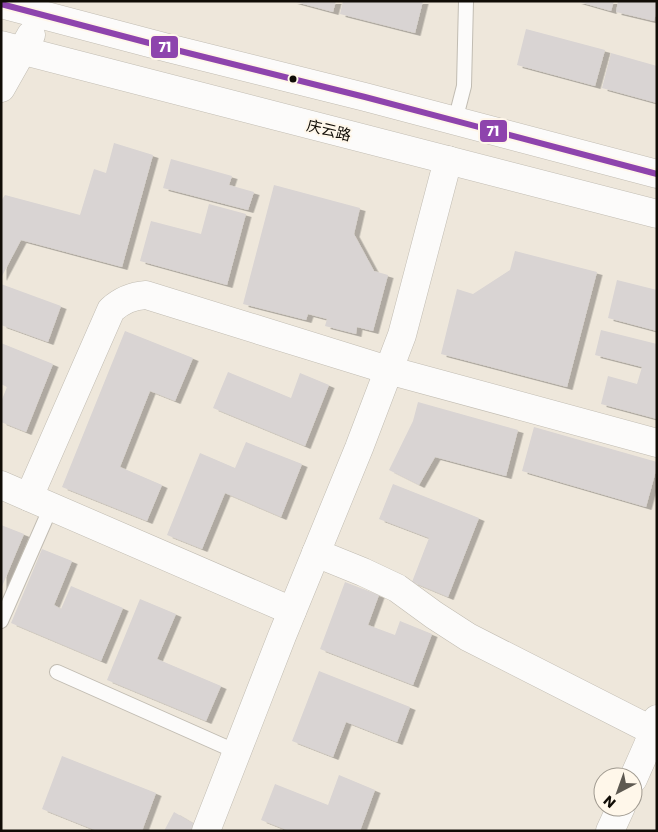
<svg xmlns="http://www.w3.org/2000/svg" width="658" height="832" viewBox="0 0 658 832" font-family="Poppins,'Noto Sans SC',sans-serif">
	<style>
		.building { fill: #d9d4d3; filter: url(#shadow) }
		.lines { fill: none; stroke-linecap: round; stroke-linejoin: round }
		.lane-casing { stroke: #c1bcb2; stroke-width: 16 }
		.street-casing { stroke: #c1bcb2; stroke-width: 29 }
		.secondary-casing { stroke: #c1bcb2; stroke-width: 29 }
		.lane { stroke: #fcfbfa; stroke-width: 14 }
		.street { stroke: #fcfbfa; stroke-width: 28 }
		.secondary { stroke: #fcfbfa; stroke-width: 28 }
		.bus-1-casing { stroke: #fff7ea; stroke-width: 10 }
		.bus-1 { stroke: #8e44ad; stroke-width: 6 }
		.bus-dot { fill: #100c06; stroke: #fff7ea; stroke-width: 2 }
		.labels { text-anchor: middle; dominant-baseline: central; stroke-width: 4; stroke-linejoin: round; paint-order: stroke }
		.street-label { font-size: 15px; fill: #100c06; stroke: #fff7ea }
		.line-badge { stroke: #fff7ea; stroke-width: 2 }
		.badge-label { font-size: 14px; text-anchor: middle; font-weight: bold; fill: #fff }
	</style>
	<defs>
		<filter id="shadow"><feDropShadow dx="5.5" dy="3" stdDeviation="0" flood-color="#0004"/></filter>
	</defs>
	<rect width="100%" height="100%" fill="#eee7db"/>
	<g class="building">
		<polygon points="292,1 336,1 333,12"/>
		<polygon points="343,1 423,1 415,33 340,14"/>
		<polygon points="576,1 614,1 611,11"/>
		<polygon points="618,1 657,1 657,10 654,21 616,12"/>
		<polygon points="526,29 605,50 595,86 517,65"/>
		<polygon points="611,53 657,66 657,103 602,88"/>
		<polygon points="114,143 153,155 122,267 21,240 1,278 1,201 5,195 80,215 94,169 106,173"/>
		<polygon points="171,159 232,176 229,185 254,192 248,210 163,188"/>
		<polygon points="274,185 360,208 354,234 374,271 388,275 373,331 357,327 356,334 325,326 327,319 308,314 306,320 243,304"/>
		<polygon points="209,204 246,214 227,285 140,261 151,221 201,234"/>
		<polygon points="515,251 597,272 567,387 441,354 457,289 473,294 510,270"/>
		<polygon points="617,280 657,290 657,331 608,318"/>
		<polygon points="1,284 61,306 48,342 1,325"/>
		<polygon points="601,330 657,344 657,419 601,404 608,376 637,384 642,367 595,355"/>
		<polygon points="125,331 193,358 175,401 150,391 120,467 162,485 147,521 62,487"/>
		<polygon points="1,343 53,364 26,432 1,422 1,402 7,387 1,384"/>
		<polygon points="228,372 291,398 300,373 329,385 305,446 213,408"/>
		<polygon points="418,402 518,430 506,476 435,457 419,485 389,470 413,421"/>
		<polygon points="534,427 657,462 657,467 646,507 522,471"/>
		<polygon points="246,442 302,464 281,517 225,493 202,549 167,535 200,453 235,468"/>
		<polygon points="393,484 479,518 448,597 412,582 429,538 379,519"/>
		<polygon points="1,525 24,534 1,589"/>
		<polygon points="42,549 72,561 54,605 61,609 71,586 123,608 101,661 11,623"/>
		<polygon points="345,582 379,595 368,625 395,635 400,621 432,634 413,685 320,649"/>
		<polygon points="140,599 176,614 157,659 221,686 206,721 107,680"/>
		<polygon points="319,671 410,707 397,742 346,722 333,757 292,741"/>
		<polygon points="62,756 156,793 142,831 97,831 42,809"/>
		<polygon points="339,775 375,790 360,831 289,831 261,820 275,784 328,805"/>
		<polygon points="174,812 198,826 195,831 164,831"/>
	</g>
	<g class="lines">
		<g class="lane-casing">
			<g id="lane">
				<polyline points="455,121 464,86 466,1"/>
				<polyline points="1,621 51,507"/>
				<polyline points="57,672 237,752"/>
			</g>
		</g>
		<g class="street-casing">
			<g id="street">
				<polyline points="1,485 292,611"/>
				<path d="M29,497L111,310C122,300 132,296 146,295L388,370L657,443"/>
				<polyline points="316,553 363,572 397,588 434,615 468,637 653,731"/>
				<polyline points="633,779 648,745 657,719"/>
				<polyline points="206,831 282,636 359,448 402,335 448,160"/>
				<polyline points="610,831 621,807"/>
			</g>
		</g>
		<g class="secondary-casing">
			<g id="secondary">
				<polyline points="1,4 168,48 365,97 657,174"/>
				<path d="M1,45C219,102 438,157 657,214"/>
				<polyline points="1,88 31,35"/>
			</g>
		</g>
		<use href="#lane" class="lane"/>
		<use href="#street" class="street"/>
		<use href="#secondary" class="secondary"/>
		<g class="bus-1-casing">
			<polyline id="bus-1" points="1,4 168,48 365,97 657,174"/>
		</g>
		<use href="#bus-1" class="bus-1"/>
	</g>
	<circle class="bus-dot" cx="293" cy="79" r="4.5"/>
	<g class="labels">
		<g class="street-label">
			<text transform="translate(329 130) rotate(14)">庆云路</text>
		</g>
	</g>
	<g class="line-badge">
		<rect x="150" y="35" width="29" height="24" rx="5" fill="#8e44ad"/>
		<rect x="479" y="119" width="29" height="24" rx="5" fill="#8e44ad"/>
	</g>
	<g class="badge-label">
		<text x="165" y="52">71</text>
		<text x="493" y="136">71</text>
	</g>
	<rect width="658" height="832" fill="none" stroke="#100c06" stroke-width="5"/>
	<g transform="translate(618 792) rotate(221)"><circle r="24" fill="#fff7ea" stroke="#9f998f"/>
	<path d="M0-4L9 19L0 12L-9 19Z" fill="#5e5951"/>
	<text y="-8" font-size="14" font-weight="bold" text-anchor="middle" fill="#100c06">N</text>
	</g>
</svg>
